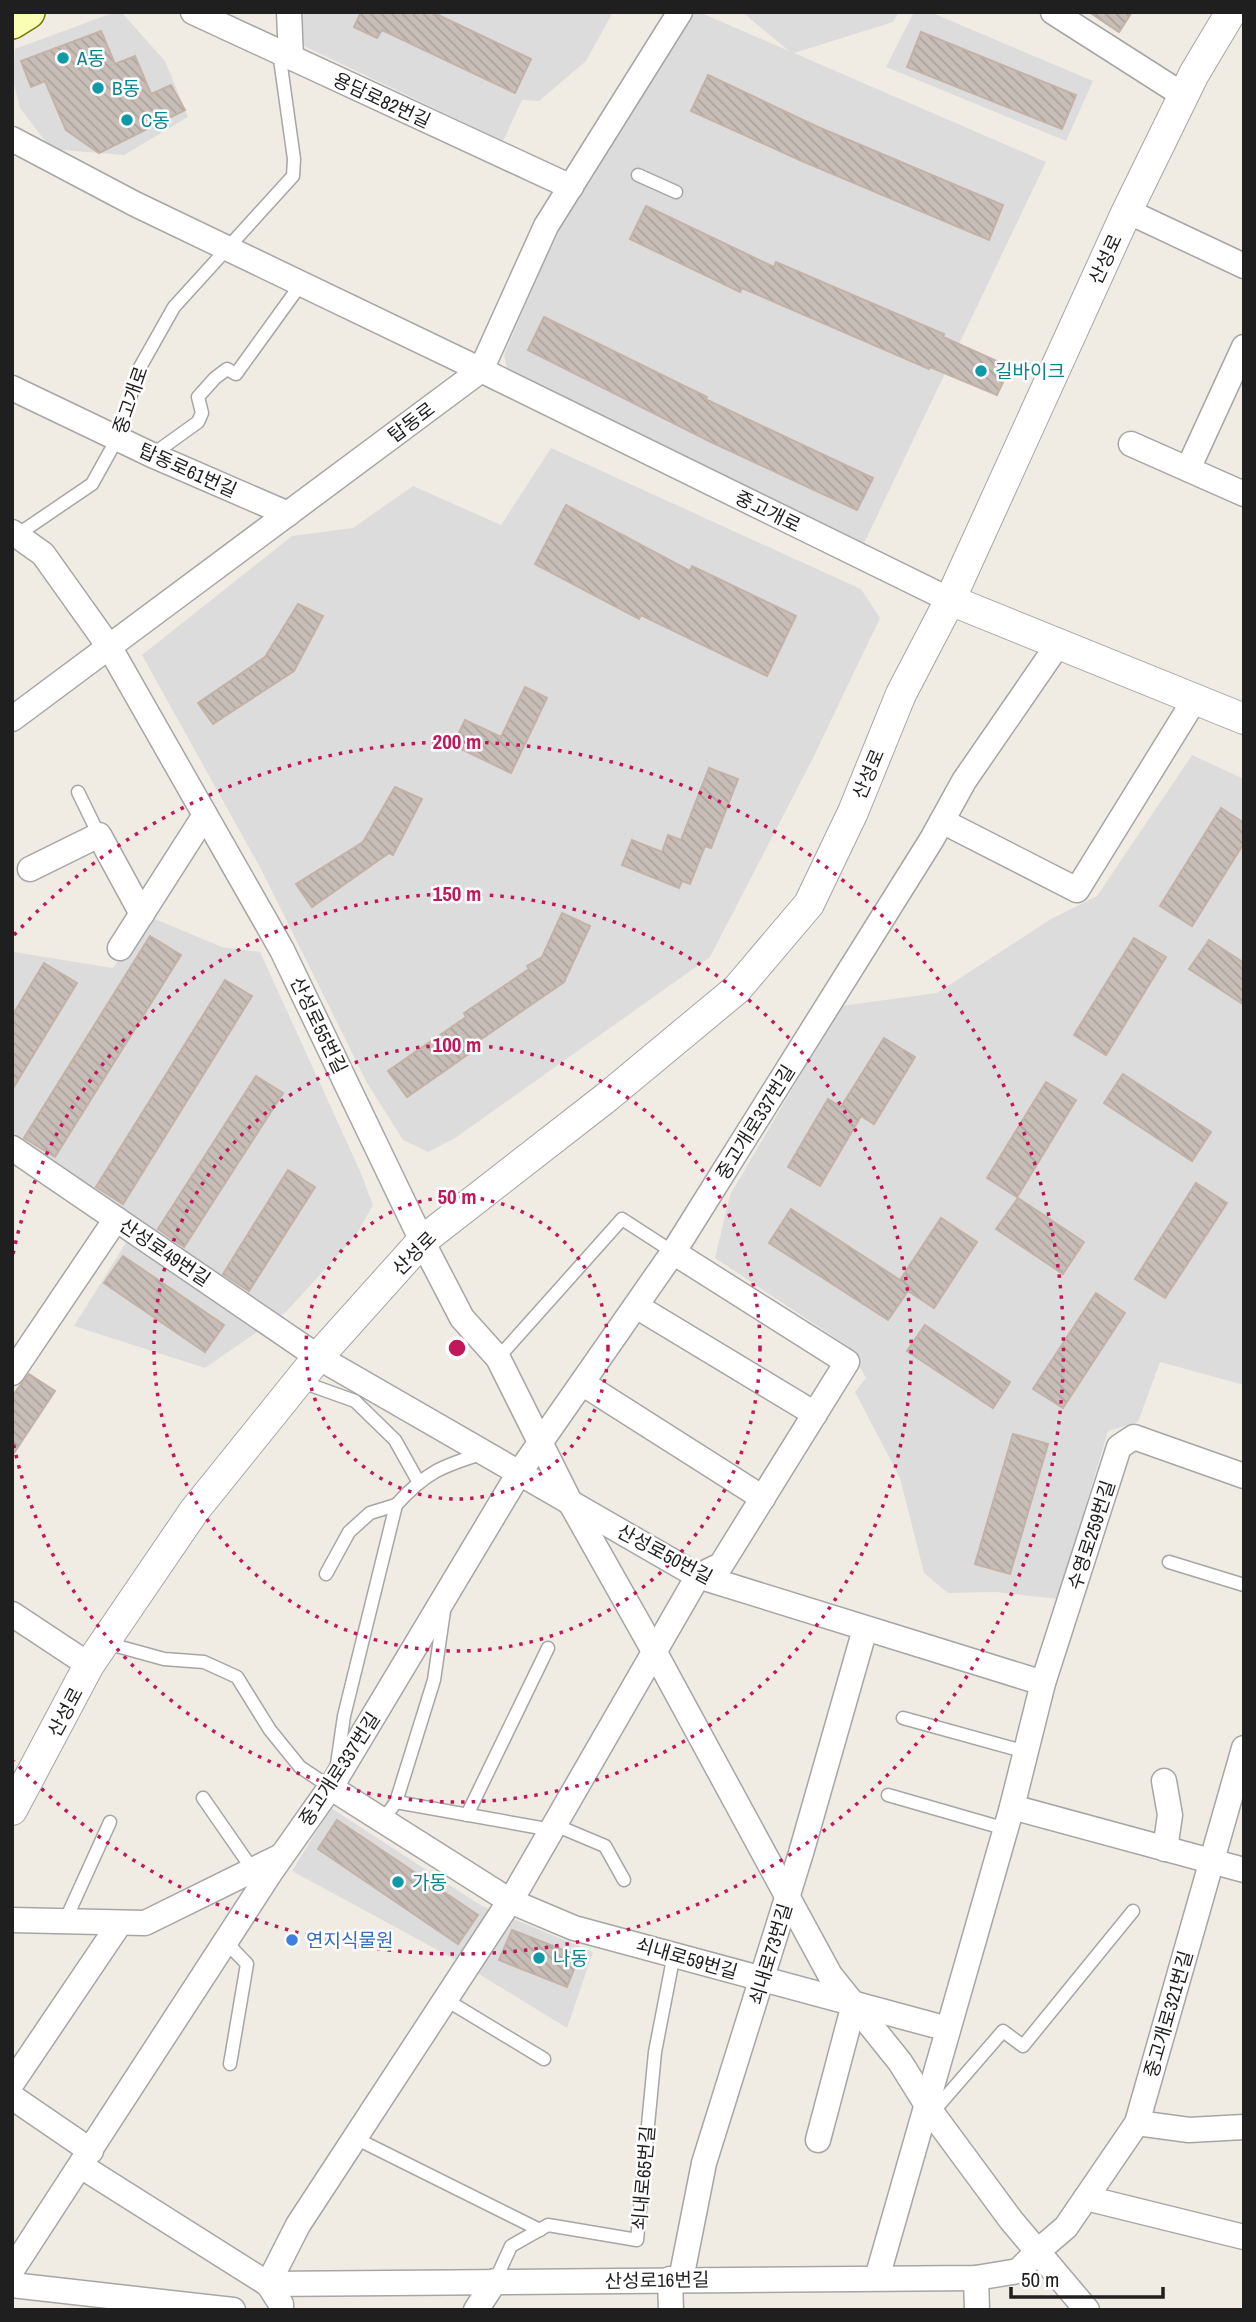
<svg xmlns="http://www.w3.org/2000/svg" width="1256" height="2322" viewBox="0 0 1256 2322" font-family="'Archivo Narrow','Noto Sans KR',sans-serif">
	<style>
		.residential { fill: #dddcdc }
		.building { fill: url(#building-back-hatch); stroke: #c3b2a5; stroke-width: 2 }
		.lines { fill: none; stroke-linecap: round; stroke-linejoin: round }
		.service-casing { stroke: #a6a6a6; stroke-width: 15 }
		.minor-casing { stroke: #a6a6a6; stroke-width: 27 }
		.tertiary-casing { stroke: #a6a6a6; stroke-width: 32 }
		.secondary-casing { stroke: #6e7b00; stroke-width: 36 }
		.service { stroke: #fff; stroke-width: 12 }
		.minor { stroke: #fff; stroke-width: 24 }
		.tertiary { stroke: #fff; stroke-width: 30 }
		.secondary { stroke: #fafeb5; stroke-width: 33 }
		.ring { fill: none; stroke: #c2185b; stroke-width: 3.5; stroke-dasharray: 3.5 7 }
		.culture-dot { fill: #0f9aa8; stroke: #fff; stroke-width: 2.5 }
		.shop-dot { fill: #3f7fe0; stroke: #fff; stroke-width: 2.5 }
		.labels { text-anchor: middle; dominant-baseline: central; stroke-width: 5; stroke-linejoin: round; paint-order: stroke }
		.culture-label { font-size: 19px; fill: #0d838f; stroke: #fff; text-anchor: start }
		.street-label { font-size: 19px; fill: #1f1f1f; stroke: #fff }
		.shop-label { font-size: 19px; fill: #366cbe; stroke: #fff; text-anchor: start }
		.centre { fill: #c2185b; stroke: #fff; stroke-width: 3.5 }
		.ring-label { font-size: 21px; text-anchor: middle; font-weight: bold; fill: #c2185b; stroke: #fff; stroke-width: 5; stroke-linejoin: round; paint-order: stroke }
	</style>
	<defs>
		<pattern id="building-back-hatch" width="6" height="6" patternUnits="userSpaceOnUse" patternTransform="scale(1.75)"><rect width="6" height="6" fill="#c8beb7"/><path d="M-1 5l2 2M0 0l6 6M5-1l2 2" fill="none" stroke="#aba39d"/></pattern>
	</defs>
	<rect width="100%" height="100%" fill="#f0ece4"/>
	<g class="residential">
		<polygon points="115,12 121,12 165,61 188,117 124,155 51,149 20,108 13,80 15,49"/>
		<polygon points="303,12 613,12 586,61 539,101 522,100 503,141 300,44"/>
		<polygon points="693,12 699,12 789,51 742,12 899,12 893,22 794,53 1046,162 864,543 509,378 504,355 561,223 625,112"/>
		<polygon points="914,12 930,12 1093,81 1066,141 886,67"/>
		<polygon points="551,448 861,589 880,618 811,762 710,957 455,1138 428,1152 403,1140 367,1083 262,871 142,655 292,536 353,528 413,486 501,525"/>
		<polygon points="1192,755 1244,779 1244,1385 1160,1362 1138,1422 1108,1431 1058,1599 996,1592 948,1593 924,1573 900,1478 855,1392 866,1378 849,1347 715,1258 730,1195 841,1006 937,993 1051,919 1097,896"/>
		<polygon points="150,917 222,947 260,952 360,1171 373,1205 356,1235 286,1312 205,1368 74,1326 137,1225 12,1143 14,952 113,968"/>
		<polygon points="331,1808 482,1906 593,1952 567,2028 456,1960 292,1871"/>
	</g>
	<g class="building">
		<polygon points="361,12 432,12 531,59 515,93 382,30 377,38 354,27"/>
		<polygon points="1089,12 1132,12 1119,32"/>
		<polygon points="101,31 115,64 135,56 151,94 171,85 185,110 99,153 66,130 45,81 31,87 21,61"/>
		<polygon points="921,32 1076,95 1062,129 907,67"/>
		<polygon points="708,75 818,127 1003,205 989,240 802,161 691,111"/>
		<polygon points="646,206 774,267 776,262 944,334 943,337 1010,367 997,395 930,367 929,369 742,288 740,292 630,239"/>
		<polygon points="544,317 707,397 705,399 873,478 857,510 711,442 528,350"/>
		<polygon points="566,505 690,571 692,566 796,616 767,676 641,615 639,619 535,564"/>
		<polygon points="298,604 323,616 294,671 213,724 198,703 265,657"/>
		<polygon points="525,687 547,698 511,773 453,745 465,720 501,737"/>
		<polygon points="709,768 738,779 711,848 705,846 690,884 682,881 679,888 622,865 632,840 662,852 668,835 681,840"/>
		<polygon points="395,787 422,799 393,855 389,853 312,907 296,884 363,842"/>
		<polygon points="1221,808 1244,823 1244,843 1192,926 1160,906"/>
		<polygon points="562,913 590,926 564,982 467,1049 470,1053 407,1097 388,1071 466,1017 464,1013 529,969 527,966 542,957"/>
		<polygon points="150,936 181,955 55,1157 24,1138"/>
		<polygon points="1134,938 1166,957 1106,1055 1074,1035"/>
		<polygon points="1209,940 1244,963 1244,1005 1189,969"/>
		<polygon points="44,963 77,983 12,1090 12,1016"/>
		<polygon points="225,980 252,996 123,1204 96,1187"/>
		<polygon points="884,1038 915,1057 874,1124 861,1116 820,1186 788,1167 828,1099 841,1107"/>
		<polygon points="1123,1074 1211,1132 1192,1161 1104,1103"/>
		<polygon points="256,1076 283,1093 184,1247 158,1229"/>
		<polygon points="1046,1082 1076,1100 1017,1197 987,1178"/>
		<polygon points="288,1170 315,1187 249,1291 223,1274"/>
		<polygon points="1196,1183 1227,1203 1165,1298 1135,1279"/>
		<polygon points="1018,1198 1084,1242 1063,1274 996,1229"/>
		<polygon points="791,1209 900,1280 941,1218 977,1242 934,1308 908,1291 888,1320 769,1243"/>
		<polygon points="123,1256 224,1325 205,1352 104,1283"/>
		<polygon points="1096,1293 1125,1313 1063,1408 1033,1389"/>
		<polygon points="925,1325 1010,1382 993,1408 907,1351"/>
		<polygon points="29,1374 55,1391 12,1456 12,1396"/>
		<polygon points="1013,1434 1048,1444 1010,1574 975,1564"/>
		<polygon points="337,1820 478,1915 458,1944 318,1849"/>
		<polygon points="512,1930 579,1956 567,1987 499,1960"/>
	</g>
	<g class="lines">
		<g class="service-casing">
			<g id="service">
				<polyline points="638,175 676,192"/>
				<polyline points="152,455 198,422 202,413 198,397 215,378 227,369 236,374 301,284"/>
				<polyline points="17,535 92,484 117,439 139,369 174,307 293,176 294,159 279,52"/>
				<polyline points="78,792 99,835"/>
				<polyline points="498,1358 622,1219 673,1252"/>
				<polyline points="299,1381 355,1401 395,1440 418,1481"/>
				<polyline points="1169,1562 1244,1585"/>
				<polyline points="326,1574 349,1532 370,1513 396,1505"/>
				<polyline points="106,1643 164,1659 204,1662 237,1677 270,1730 300,1767 330,1787"/>
				<polyline points="903,1718 1026,1752"/>
				<path d="M337,1764L344,1716L396,1505C426,1472 442,1466 484,1453"/>
				<polyline points="888,1795 1006,1829"/>
				<polyline points="203,1798 253,1870"/>
				<polyline points="396,1802 552,1830"/>
				<polyline points="467,1815 548,1648"/>
				<polyline points="383,1820 396,1802 434,1680 444,1611"/>
				<polyline points="555,1825 605,1846 624,1880"/>
				<polyline points="65,1921 110,1822"/>
				<polyline points="226,1942 247,1964 230,2064"/>
				<polyline points="443,1998 544,2059"/>
				<polyline points="932,2113 1003,2031 1023,2046 1133,1911"/>
				<polyline points="355,2138 540,2230"/>
				<polyline points="495,2281 511,2246 548,2225 637,2240 655,2052 674,1954"/>
			</g>
		</g>
		<g class="minor-casing">
			<g id="minor">
				<polyline points="193,12 571,187"/>
				<polyline points="289,12 291,58"/>
				<polyline points="1053,12 1183,95"/>
				<polyline points="12,139 135,204 481,370 950,600"/>
				<polyline points="1127,211 1244,266"/>
				<polyline points="12,388 152,455 288,514"/>
				<polyline points="1131,444 1244,494"/>
				<polyline points="1188,469 1244,347"/>
				<polyline points="12,532 43,554 110,648 282,950 422,1241 462,1318 498,1358 570,1502 654,1651 830,1975 900,2062 932,2113 1011,2220 1087,2310"/>
				<polyline points="12,719 481,370 546,226 680,12"/>
				<polyline points="942,821 1077,890 1195,699"/>
				<polyline points="30,869 99,835 142,914"/>
				<polyline points="120,948 205,815"/>
				<polyline points="12,1148 318,1357 698,1576 1043,1683"/>
				<polyline points="636,1306 815,1414"/>
				<polyline points="12,1373 116,1219"/>
				<polyline points="582,1383 763,1498"/>
				<polyline points="12,1614 89,1665"/>
				<polyline points="1164,1781 1170,1815 1165,1849"/>
				<polyline points="330,1787 510,1901 574,1928 948,2029"/>
				<polyline points="1012,1807 1244,1870"/>
				<polyline points="12,1920 145,1923 279,1857"/>
				<polyline points="12,2083 120,1923"/>
				<polyline points="12,2097 91,2151"/>
				<polyline points="1137,2123 1189,2130 1244,2127"/>
				<polyline points="818,2140 854,2004"/>
				<polyline points="81,2166 268,2284 281,2304 281,2310"/>
				<polyline points="1086,2198 1244,2237"/>
				<polyline points="12,2270 272,1870 334,1782 519,1473 676,1248 932,839 964,781 1059,643"/>
				<polyline points="877,2278 1012,1807 1043,1683 1119,1447 1134,1437 1244,1476"/>
				<polyline points="976,2278 977,2310"/>
				<polyline points="670,2279 671,2310"/>
				<polyline points="681,2279 704,2163 801,1853 865,1629"/>
				<polyline points="268,2284 976,2278 1018,2271 1038,2251 1066,2227 1137,2123 1244,1748"/>
				<polyline points="268,2284 298,2225 517,1890 698,1576 721,1565 847,1362 673,1252"/>
				<polyline points="12,2285 233,2310"/>
				<polyline points="476,2310 495,2281"/>
			</g>
		</g>
		<g class="tertiary-casing">
			<g id="tertiary">
				<polyline points="950,600 1244,719"/>
				<polyline points="12,1810 89,1665 194,1511 318,1357 422,1241 607,1097 737,989 809,904 853,812 901,694 950,600 1127,211 1194,74 1231,12"/>
			</g>
		</g>
		<g class="secondary-casing">
			<polyline id="secondary" points="12,22 28,12"/>
		</g>
		<use href="#service" class="service"/>
		<use href="#minor" class="minor"/>
		<use href="#tertiary" class="tertiary"/>
		<use href="#secondary" class="secondary"/>
	</g>
	<g class="ring">
		<circle cx="457" cy="1348" r="151"/>
		<circle cx="457" cy="1348" r="303"/>
		<path d="M13 1254A454 454 0 1 1 13 1442"/>
		<path d="M14 935A606 606 0 1 1 14 1761"/>
	</g>
	<g class="culture-dot">
		<circle cx="63" cy="58" r="7"/>
		<circle cx="98" cy="88" r="7"/>
		<circle cx="127" cy="120" r="7"/>
		<circle cx="981" cy="371" r="7"/>
		<circle cx="398" cy="1882" r="7"/>
		<circle cx="539" cy="1958" r="7"/>
	</g>
	<circle class="shop-dot" cx="292" cy="1940" r="7"/>
	<g class="labels">
		<g class="culture-label">
			<text x="77" y="58">A동</text>
			<text x="112" y="88">B동</text>
			<text x="141" y="120">C동</text>
			<text x="995" y="371">길바이크</text>
			<text x="412" y="1882">가동</text>
			<text x="553" y="1958">나동</text>
		</g>
		<g class="street-label">
			<text transform="translate(382 100) rotate(25)">용담로82번길</text>
			<text transform="translate(1105 259) rotate(-65)">산성로</text>
			<text transform="translate(130 400) rotate(-71)">중고개로</text>
			<text transform="translate(411 422) rotate(-37)">탑동로</text>
			<text transform="translate(188 470) rotate(24)">탑동로61번길</text>
			<text transform="translate(768 511) rotate(26)">중고개로</text>
			<text transform="translate(868 774) rotate(-67)">산성로</text>
			<text transform="translate(319 1025) rotate(64)">산성로55번길</text>
			<text transform="translate(755 1122) rotate(-58)">중고개로337번길</text>
			<text transform="translate(165 1252) rotate(34)">산성로49번길</text>
			<text transform="translate(414 1253) rotate(-45)">산성로</text>
			<text transform="translate(1091 1535) rotate(-72)">수영로259번길</text>
			<text transform="translate(665 1554) rotate(28)">산성로50번길</text>
			<text transform="translate(65 1712) rotate(-62)">산성로</text>
			<text transform="translate(339 1769) rotate(-57)">중고개로337번길</text>
			<text transform="translate(770 1954) rotate(-73)">쇠내로73번길</text>
			<text transform="translate(687 1958) rotate(16)">쇠내로59번길</text>
			<text transform="translate(1168 2014) rotate(-74)">중고개로321번길</text>
			<text transform="translate(643 2178) rotate(-85)">쇠내로65번길</text>
			<text transform="translate(657 2280) rotate(-1)">산성로16번길</text>
		</g>
		<g class="shop-label">
			<text x="306" y="1940">연지식물원</text>
		</g>
	</g>
	<circle cx="457" cy="1348" r="10" class="centre"/>
	<g class="ring-label">
		<text x="457" y="749">200 m</text>
		<text x="457" y="901">150 m</text>
		<text x="457" y="1052">100 m</text>
		<text x="457" y="1204">50 m</text>
	</g>
	<rect width="1256" height="2322" fill="none" stroke="#1f1f1f" stroke-width="28"/>
	<path d="M1011 2287v10h152v-10" fill="none" stroke="#1f1f1f" stroke-width="3.5"/>
	<text x="1021" y="2287" font-size="21" fill="#1f1f1f" stroke="#ffffff" stroke-width="5" paint-order="stroke">50 m</text>
</svg>
